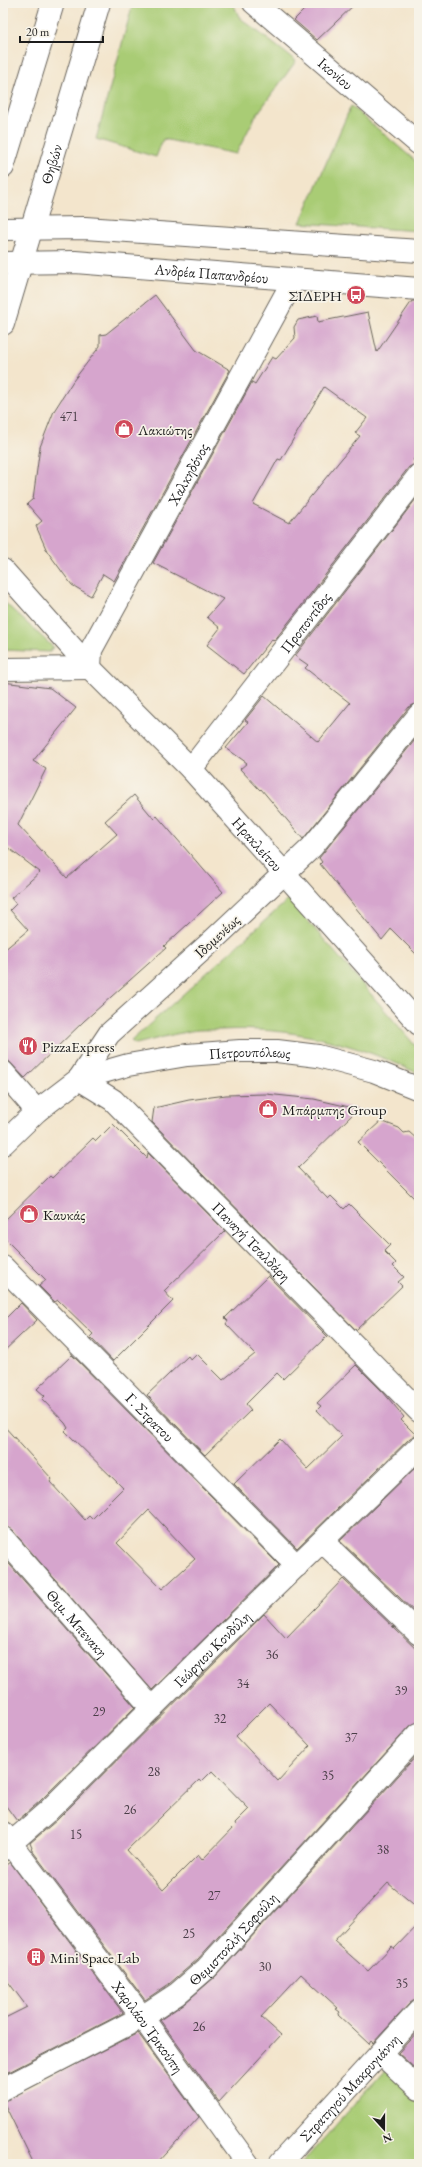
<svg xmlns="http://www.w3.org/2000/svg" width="422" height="2167" viewBox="0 0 422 2167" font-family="'EB Garamond',serif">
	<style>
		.green { fill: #a9cc75; stroke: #627448 }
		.building { fill: #d6a5cd; fill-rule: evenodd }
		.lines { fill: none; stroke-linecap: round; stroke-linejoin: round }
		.minor-casing { stroke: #67625a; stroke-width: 24 }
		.major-casing { stroke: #67625a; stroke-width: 24 }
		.minor { stroke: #fff; stroke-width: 22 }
		.major { stroke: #fff; stroke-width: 22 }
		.labels { text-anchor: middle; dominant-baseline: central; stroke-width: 3.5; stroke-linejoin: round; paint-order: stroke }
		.number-label { font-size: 13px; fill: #4a3e48 }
		.street-label { font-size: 15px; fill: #1c1c1c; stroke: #f7f3e8 }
		.poi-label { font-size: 15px; fill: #1c1c1c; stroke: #f7f3e8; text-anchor: start }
	</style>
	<rect width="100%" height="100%" fill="#f7f3e8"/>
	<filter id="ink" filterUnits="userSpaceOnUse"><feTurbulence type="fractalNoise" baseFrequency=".025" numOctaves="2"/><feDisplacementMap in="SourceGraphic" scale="8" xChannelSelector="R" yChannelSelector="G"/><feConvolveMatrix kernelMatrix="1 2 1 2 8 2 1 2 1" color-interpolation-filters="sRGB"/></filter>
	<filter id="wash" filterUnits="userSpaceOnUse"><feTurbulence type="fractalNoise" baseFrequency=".012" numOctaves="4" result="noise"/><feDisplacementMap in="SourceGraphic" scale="16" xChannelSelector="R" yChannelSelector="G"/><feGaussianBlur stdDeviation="0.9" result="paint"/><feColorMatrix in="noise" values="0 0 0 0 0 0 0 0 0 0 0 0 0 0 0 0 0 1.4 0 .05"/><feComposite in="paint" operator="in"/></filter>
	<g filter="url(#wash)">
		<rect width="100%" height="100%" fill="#f3e5cc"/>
		<g class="green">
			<polygon points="133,3 233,3 239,17 296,61 255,117 236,154 163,139 156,157 96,139"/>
			<polygon points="351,106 419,164 419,231 300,223"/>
			<polygon points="3,601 53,647 50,652 3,650"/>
			<path d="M289,899L419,1050V1074C357,1043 289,1026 220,1030C209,1030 197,1029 186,1032C169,1035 153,1040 136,1044L131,1041Z"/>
			<polygon points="386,2069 419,2100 419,2164 301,2164"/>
		</g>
		<g id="blocks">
			<g class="building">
				<polygon points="311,3 356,3 317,40 294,20"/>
				<polygon points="155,295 196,350 230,370 114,581 103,574 91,596 72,585 63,573 47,551 36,526 42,521 27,504 33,499 40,447 54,411 73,381 100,346 100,335 106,334"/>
				<path d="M412,301H419V453L413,460L418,463L409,467L274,641L272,639L244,674L207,645L220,628L207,617L223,599L153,563L252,382L255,384L272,357L276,359L295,338L294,327L298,320L317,316L318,322L368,312L377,352ZM324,387L367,418L355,433L360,436L289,523L253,504L278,459L281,460Z"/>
				<polygon points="419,495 419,703 409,707 303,839 261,789 260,790 240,769 247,763 226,748 248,722 245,720 264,696 318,742 350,703 305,668 308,665 295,656"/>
				<polygon points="3,682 50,688 76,708 33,761 46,769 18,825 67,878 117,834 105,821 134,795 154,819 157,816 223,892 164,946 166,948 84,1021 25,1078 3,1055 3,951 28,930 10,910 16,904 11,898 40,872 7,847 3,855"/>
				<polygon points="419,735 419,957 391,929 382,940 320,864 322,862 319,858"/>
				<polygon points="266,1094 314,1099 358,1109 298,1168 328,1199 331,1196 344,1209 349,1204 390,1245 384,1251 396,1263 393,1266 404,1277 398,1282 402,1286 356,1330 152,1122 154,1108 189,1100 226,1095"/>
				<polygon points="381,1121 399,1128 404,1133 409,1132 419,1141 419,1203 358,1142"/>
				<polygon points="113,1124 147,1158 148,1153 225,1231 164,1291 173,1301 113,1361 90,1337 93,1334 58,1300 55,1302 39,1286 46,1280 3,1237 3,1222 50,1176 52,1178 93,1138 96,1141"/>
				<polygon points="268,1276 327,1336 283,1379 277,1373 246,1404 251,1410 205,1455 147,1395 188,1356 191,1360 197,1354 223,1380 255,1354 226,1324 228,1321 225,1318"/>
				<polygon points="21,1303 37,1320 3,1352 3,1321"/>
				<path d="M72,1355L279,1565L152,1690L12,1530L3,1526V1425L52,1479L50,1482L85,1520L89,1516L92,1519L123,1488L65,1431L68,1428L65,1423L42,1399L45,1396L37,1389ZM149,1510L195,1559L162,1589L117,1543Z"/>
				<polygon points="356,1365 383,1392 404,1417 401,1420 416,1435 410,1438 297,1548 234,1484 280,1439 308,1469 342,1436 317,1410 321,1406 317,1403"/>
				<polygon points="419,1464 419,1614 418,1615 340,1541"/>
				<polygon points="3,1557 135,1707 39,1802 17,1821 3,1802"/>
				<path d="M343,1579L419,1652V1722L410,1726L198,1959L169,1984L145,2000L31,1849L32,1848L30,1843L57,1820L264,1614L286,1638ZM269,1703L310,1746L278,1781L236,1736ZM212,1771L249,1809L235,1823L236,1825L202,1860L198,1855L163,1890L127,1850L199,1780L201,1782Z"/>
				<polygon points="419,1753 419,1909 388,1883 334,1941 368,1971 392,1946 394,1949 419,1923 419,1999 410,2003 373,2043 371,2041 369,2044 338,2015 340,2012 336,2009 338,2008 301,1974 261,2017 281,2035 219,2102 160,2020 185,2003 216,1976"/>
				<polygon points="10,1862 123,2013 3,2075 3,2019 27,2007 3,1975 3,1867"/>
				<polygon points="419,2030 419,2072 398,2053"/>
				<polygon points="138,2033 199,2117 156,2164 34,2164 3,2101"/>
			</g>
		</g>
	</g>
	<g filter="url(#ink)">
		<use href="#blocks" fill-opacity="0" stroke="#67625a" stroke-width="1"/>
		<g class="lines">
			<g class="minor-casing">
				<g id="minor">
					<path id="s1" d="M254,3L419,144"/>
					<path id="s2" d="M90,668L91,650L293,281"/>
					<path id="s3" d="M419,715L312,847L211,942L109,1034L79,1079L113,1100L419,1411"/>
					<path id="s4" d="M191,769L419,475"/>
					<polyline points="3,1072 37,1111"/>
					<path id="s5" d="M3,1267L297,1566"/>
					<path id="s6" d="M3,1538L152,1708"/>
					<polyline points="323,1542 419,1634"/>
					<path id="s7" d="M3,1833L142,2017L248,2164"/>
					<path id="s8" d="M3,1850L48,1811L223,1637L419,1447"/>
					<polyline points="381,2054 419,2089"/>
					<path id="s9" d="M3,2089L142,2017L177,1994L207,1968L419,1734"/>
					<path id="s10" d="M279,2164L419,2011"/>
				</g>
			</g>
			<g class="major-casing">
				<g id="major">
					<polyline points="3,167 53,3"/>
					<polyline points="3,229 85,228 419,251"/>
					<path id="s11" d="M3,263L75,262L419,289"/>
					<path id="s12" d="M3,324L99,3"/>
					<path id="s13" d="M3,570L90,668L191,769L419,1024"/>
					<polyline points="3,669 90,668"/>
					<path id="s14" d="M3,1144L37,1111L79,1079L128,1065L187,1055L240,1051H277L318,1056L374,1071L419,1089"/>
				</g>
			</g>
			<use href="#minor" class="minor"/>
			<use href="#major" class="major"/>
		</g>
	</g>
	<defs>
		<g id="bus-disc" transform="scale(1)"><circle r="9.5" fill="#d1495b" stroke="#f7f3e8"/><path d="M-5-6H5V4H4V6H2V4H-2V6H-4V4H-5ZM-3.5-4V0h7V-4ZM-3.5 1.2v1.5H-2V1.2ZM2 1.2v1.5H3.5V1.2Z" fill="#fff"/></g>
		<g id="shop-disc" transform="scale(1)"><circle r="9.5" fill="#d1495b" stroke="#f7f3e8"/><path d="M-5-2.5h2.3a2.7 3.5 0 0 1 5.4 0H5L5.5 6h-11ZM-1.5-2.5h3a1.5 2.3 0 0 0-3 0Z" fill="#fff"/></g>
		<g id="restaurant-disc" transform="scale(1)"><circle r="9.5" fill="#d1495b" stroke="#f7f3e8"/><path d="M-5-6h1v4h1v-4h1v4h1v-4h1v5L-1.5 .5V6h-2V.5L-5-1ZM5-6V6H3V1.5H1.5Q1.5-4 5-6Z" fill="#fff"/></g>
		<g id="building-disc" transform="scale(1)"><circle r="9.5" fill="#d1495b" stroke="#f7f3e8"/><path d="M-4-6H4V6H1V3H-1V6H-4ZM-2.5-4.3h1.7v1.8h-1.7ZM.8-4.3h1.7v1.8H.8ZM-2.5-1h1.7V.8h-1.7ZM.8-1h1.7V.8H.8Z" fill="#fff"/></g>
	</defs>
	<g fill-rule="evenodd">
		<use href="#bus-disc" x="356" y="295"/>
		<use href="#shop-disc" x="124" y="429"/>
		<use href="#restaurant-disc" x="28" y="1046"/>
		<use href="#shop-disc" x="268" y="1109"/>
		<use href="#shop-disc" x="29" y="1214"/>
		<use href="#building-disc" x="36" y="1957"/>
	</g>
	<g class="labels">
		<g class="number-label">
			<text x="69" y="416">471</text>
			<text x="272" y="1654">36</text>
			<text x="243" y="1683">34</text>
			<text x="401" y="1690">39</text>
			<text x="99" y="1711">29</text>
			<text x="220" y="1718">32</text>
			<text x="351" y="1737">37</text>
			<text x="154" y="1771">28</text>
			<text x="328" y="1775">35</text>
			<text x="130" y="1809">26</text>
			<text x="76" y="1834">15</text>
			<text x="383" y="1849">38</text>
			<text x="214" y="1895">27</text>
			<text x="189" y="1933">25</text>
			<text x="265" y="1966">30</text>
			<text x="402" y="1983">35</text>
			<text x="199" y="2026">26</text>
		</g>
		<g class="street-label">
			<text stroke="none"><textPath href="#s1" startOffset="108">Ικονίου</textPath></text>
			<text stroke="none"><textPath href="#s12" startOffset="167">Θηβών</textPath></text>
			<text stroke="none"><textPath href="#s11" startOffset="209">Ανδρέα Παπανδρέου</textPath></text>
			<text stroke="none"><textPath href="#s2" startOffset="219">Χαλκηδόνος</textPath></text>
			<text stroke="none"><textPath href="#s4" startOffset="186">Προποντίδος</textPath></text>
			<text stroke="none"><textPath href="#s13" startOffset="374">Ηρακλείτου</textPath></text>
			<text transform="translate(217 936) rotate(-43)">Ιδομενέως</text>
			<text stroke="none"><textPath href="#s14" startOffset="274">Πετρουπόλεως</textPath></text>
			<text stroke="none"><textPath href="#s3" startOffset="738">Παναγή Τσαλδάρη</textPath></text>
			<text stroke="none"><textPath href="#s5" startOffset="210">Γ. Στρατου</textPath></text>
			<text stroke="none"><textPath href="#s6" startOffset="113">Θεμ. Μπενακη</textPath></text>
			<text stroke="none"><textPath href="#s8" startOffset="290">Γεώργιου Κονδύλη</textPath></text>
			<text stroke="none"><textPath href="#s9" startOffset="277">Θεμιστοκλή Σοφούλη</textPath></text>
			<text stroke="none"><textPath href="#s7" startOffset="242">Χαριλάου Τρικούπη</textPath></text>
			<text stroke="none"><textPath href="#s10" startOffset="104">Στρατηγού Μακρυγιάννη</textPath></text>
		</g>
		<g class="poi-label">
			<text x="342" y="295" text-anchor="end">ΣΙΔΕΡΗ</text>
			<text x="138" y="429">Λακιώτης</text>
			<text x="42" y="1046">PizzaExpress</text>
			<text x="282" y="1109">Μπάρμπης Group</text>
			<text x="43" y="1214">Καυκάς</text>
			<text x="50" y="1957">Mini Space Lab</text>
		</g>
	</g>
	<rect width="422" height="2167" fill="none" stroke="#f7f3e8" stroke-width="16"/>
	<g transform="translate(384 2129) rotate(159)" stroke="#f7f3e8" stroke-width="3" paint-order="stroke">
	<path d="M0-3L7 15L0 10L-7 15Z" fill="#1c1c1c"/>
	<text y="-6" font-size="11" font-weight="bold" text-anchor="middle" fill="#1c1c1c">N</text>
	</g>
	<path d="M20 36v6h83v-6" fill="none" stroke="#1c1c1c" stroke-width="2"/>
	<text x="26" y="36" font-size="12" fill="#1c1c1c" stroke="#f7f3e8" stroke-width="3" paint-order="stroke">20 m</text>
</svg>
